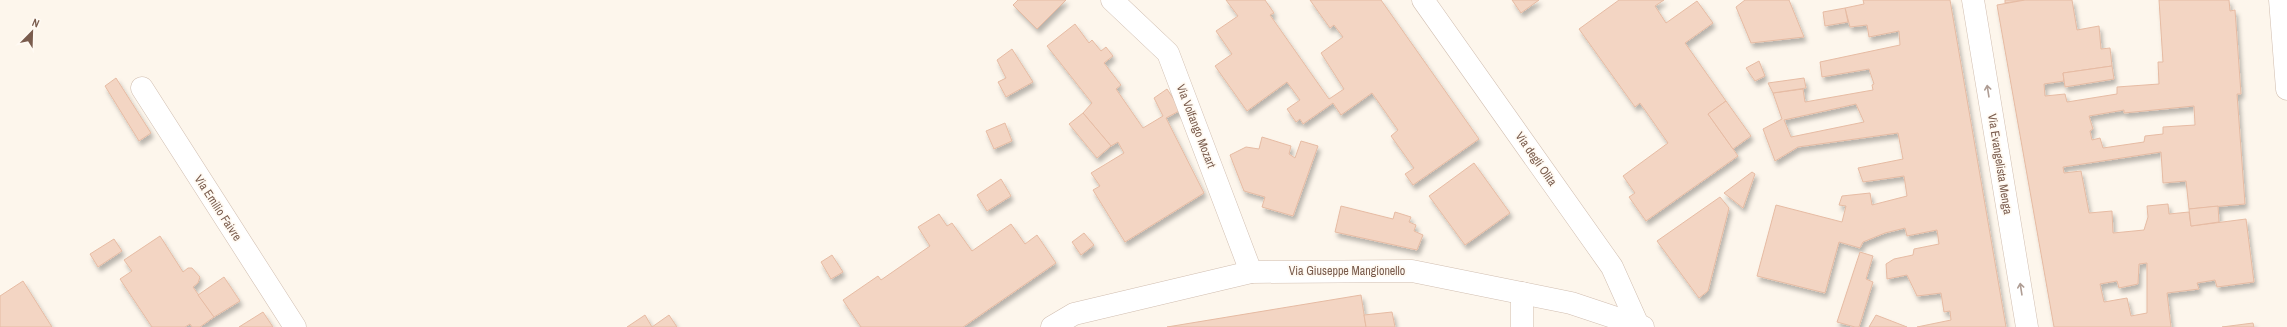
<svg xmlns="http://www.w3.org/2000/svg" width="2287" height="327" viewBox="0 0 2287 327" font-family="'Archivo Narrow',sans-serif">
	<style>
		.building { fill: #f3d5c3; stroke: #e6bba3; fill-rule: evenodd; filter: url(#shadow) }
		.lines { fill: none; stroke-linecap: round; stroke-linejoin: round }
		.minor-casing { stroke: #d1beb0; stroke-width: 23 }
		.minor { stroke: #fff; stroke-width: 22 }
		.oneway { stroke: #af9d94 }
		.labels { text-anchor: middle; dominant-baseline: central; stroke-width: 3.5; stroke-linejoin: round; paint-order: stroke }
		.street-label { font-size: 12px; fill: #7a5c4d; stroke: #fffaf3 }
	</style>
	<defs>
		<filter id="shadow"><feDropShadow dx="2.5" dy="4.5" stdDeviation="2" flood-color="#0004"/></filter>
	</defs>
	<rect width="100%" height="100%" fill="#fdf6ec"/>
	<g class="building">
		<polygon points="1018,0 1066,0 1037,29 1013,5"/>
		<polygon points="1226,0 1265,0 1274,13 1270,15 1329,99 1344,89 1321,53 1343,37 1334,25 1330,28 1310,0 1381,0 1479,139 1413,185 1405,174 1414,168 1391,136 1398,130 1372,93 1341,115 1333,103 1303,124 1300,119 1296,122 1287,109 1300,100 1287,82 1247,111 1215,66 1232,54 1216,31 1238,16"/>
		<polygon points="1512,0 1539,0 1521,13"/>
		<polygon points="1619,0 1664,0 1655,6 1666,23 1697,1 1713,23 1685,43 1726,101 1708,114 1738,156 1646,221 1629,197 1635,193 1623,176 1668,143 1640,103 1635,107 1579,29"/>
		<polygon points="1745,0 1789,0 1804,37 1751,43 1736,7"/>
		<path d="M1863,0H1950L2006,327H1917L1951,320L1950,311L1944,312L1941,293L1917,296L1907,275L1887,279L1886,264L1894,259L1913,255L1914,249L1939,244L1937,230L1907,236L1905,228L1885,233L1863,242L1860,248L1839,242L1825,293L1757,276L1776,205L1842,222L1846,206L1839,205L1842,196L1870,193L1872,205L1907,196L1904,176L1863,182L1858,168L1903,159L1898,133L1798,147L1775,161L1763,129L1782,119L1773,93L1803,89L1805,102L1873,90L1872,85L1874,84L1869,69L1822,77L1820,62L1900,45L1899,31L1869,37L1867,25L1850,27L1845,8L1864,4ZM1856,104L1864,122L1791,137L1784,120Z"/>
		<polygon points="2005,0 2025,0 2005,3"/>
		<path d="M2025,0H2072L2077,30L2099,26L2101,49L2110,48L2112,66L2063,73L2064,81L2044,84L2045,96L2065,94L2067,102L2117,94V87L2159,84L2158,62H2163L2159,0H2229L2230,11L2235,10L2241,94H2237L2245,204L2189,209L2186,181L2163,183L2161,152L2063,167L2064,173L2081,171L2089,213L2112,211L2113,233L2144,230L2148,217L2147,206L2168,204L2169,214L2189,212L2191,226L2246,219L2254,282L2217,287L2215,280L2197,283L2199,289L2167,293L2171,327H2054L1997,5ZM2194,106L2195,125L2163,127V134L2145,136L2144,142L2103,148L2100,138L2092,140L2090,131L2093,129L2089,116L2124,110V113ZM2147,263V313L2131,316L2127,298L2104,302L2100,284L2117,281L2119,288L2138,284L2139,264Z"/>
		<polygon points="1845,8 1848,22 1825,26 1823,12"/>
		<polygon points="1075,24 1089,43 1092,40 1101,51 1106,47 1113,56 1104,63 1121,85 1116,89 1143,128 1163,116 1154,98 1167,89 1181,110 1166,118 1204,193 1125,242 1093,190 1100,186 1091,173 1124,153 1118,142 1111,146 1083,113 1092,103 1047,46"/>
		<polygon points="1012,49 1033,82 1006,97 998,82 1006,78 997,60"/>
		<polygon points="1759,61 1765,76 1755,81 1746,68"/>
		<polygon points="2112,66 2114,79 2065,87 2063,73"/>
		<polygon points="116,78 151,133 139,141 105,86"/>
		<polygon points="1804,78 1806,88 1773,93 1768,83"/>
		<polygon points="1726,101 1751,136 1733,149 1708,114"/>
		<polygon points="1083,113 1111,146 1097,158 1069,124"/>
		<polygon points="1005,123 1012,141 994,149 986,131"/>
		<polygon points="1262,137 1291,146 1289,154 1295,158 1301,141 1318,146 1293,216 1262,207 1265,197 1244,191 1230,155 1246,147 1259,149"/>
		<polygon points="1474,163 1510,213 1465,245 1429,196"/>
		<polygon points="1752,172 1755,174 1743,208 1724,193"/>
		<polygon points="1001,179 1011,196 987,211 977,195"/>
		<polygon points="1720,197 1729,208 1708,291 1699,298 1657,241"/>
		<polygon points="1341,206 1393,219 1395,212 1411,217 1409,222 1416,225 1414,231 1423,235 1417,250 1335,232"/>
		<polygon points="2218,206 2219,222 2191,226 2189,209"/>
		<polygon points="939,214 947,226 952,223 972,251 1011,224 1025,244 1037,235 1056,263 963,327 861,327 843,300 878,276 881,280 930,246 918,227"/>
		<polygon points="1084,233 1094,245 1081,255 1072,242"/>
		<polygon points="160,236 183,272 188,268 192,268 200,277 198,283 193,287 214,317 200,327 192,327 190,324 185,327 152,327 120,279 132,271 124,260"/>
		<polygon points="114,239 122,251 98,267 90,254"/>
		<polygon points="1860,252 1873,256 1866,279 1873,282 1859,327 1855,327 1837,322"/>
		<polygon points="832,255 843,272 831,279 821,262"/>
		<polygon points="224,277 240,301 214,317 198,295"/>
		<polygon points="23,281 52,327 0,327 0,296"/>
		<polygon points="1361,295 1366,327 1167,327"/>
		<polygon points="263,312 273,327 239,327"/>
		<polygon points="1392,312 1395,327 1366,327 1364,315"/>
		<polygon points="645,315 652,327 669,315 677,327 627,327"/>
		<polygon points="1876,315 1907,327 1869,327"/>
		<polygon points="2253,323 2254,327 2222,327"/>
	</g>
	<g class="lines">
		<g class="minor-casing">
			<g id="minor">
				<polyline points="1112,0 1168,53 1251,272"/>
				<polyline points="1423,0 1612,267 1638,325"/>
				<polyline points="1973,0 2027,327"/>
				<polyline points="2280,0 2287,89"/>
				<polyline points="142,88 295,327"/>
				<polyline points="1052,327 1074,314 1251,272 1412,271 1571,303 1643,327"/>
				<polyline points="1522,327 1522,293"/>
			</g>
		</g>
		<use href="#minor" class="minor"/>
	</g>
	<defs><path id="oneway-shaft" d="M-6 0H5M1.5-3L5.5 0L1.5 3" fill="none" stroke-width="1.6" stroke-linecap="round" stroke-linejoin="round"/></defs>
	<g class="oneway">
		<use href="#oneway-shaft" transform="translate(1988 91) rotate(-99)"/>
		<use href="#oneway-shaft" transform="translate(2021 289) rotate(-99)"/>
	</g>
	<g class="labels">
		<g class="street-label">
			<text transform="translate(1196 126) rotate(69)">Via Volfango Mozart</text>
			<text transform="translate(1536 159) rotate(55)">Via degli Olita</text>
			<text transform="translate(2000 164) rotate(81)">Via Evangelista Menga</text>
			<text transform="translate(218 208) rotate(57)">Via Emilio Faivre</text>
			<text x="1347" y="271">Via Giuseppe Mangionello</text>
		</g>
	</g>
	<g transform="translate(32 32) rotate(23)" stroke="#fffaf3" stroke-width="3" paint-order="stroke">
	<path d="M0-3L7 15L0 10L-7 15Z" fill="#7a5c4d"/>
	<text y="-6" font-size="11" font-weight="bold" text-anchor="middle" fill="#7a5c4d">N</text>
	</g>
</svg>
